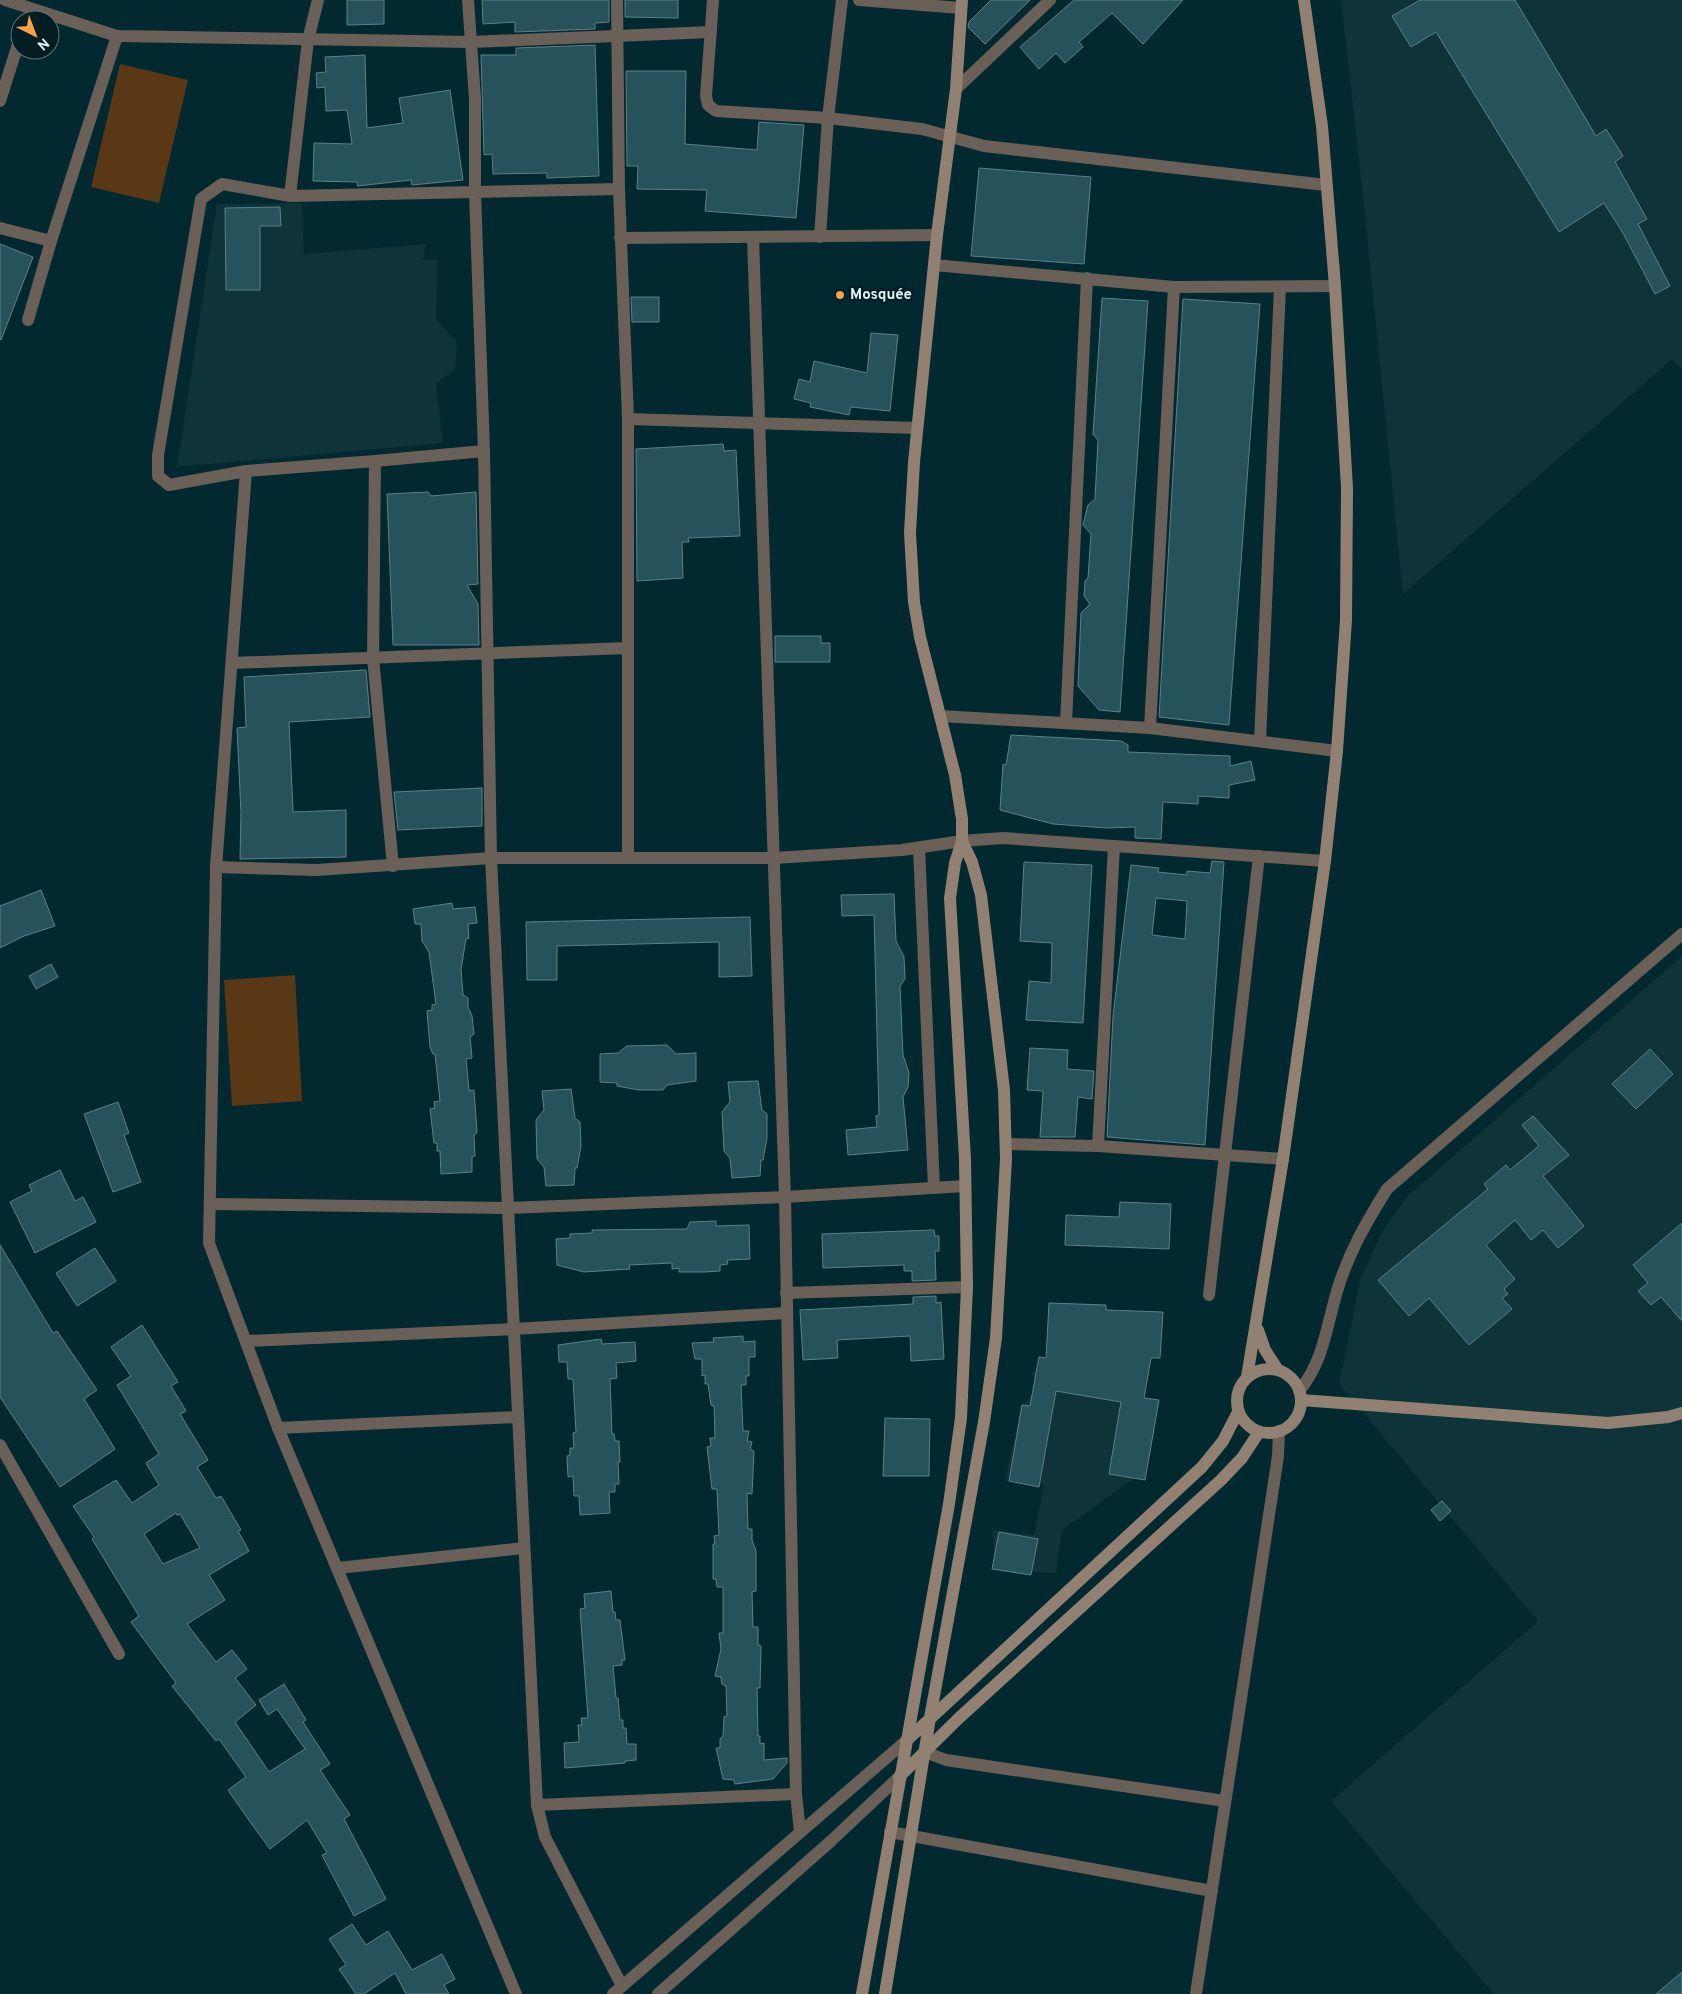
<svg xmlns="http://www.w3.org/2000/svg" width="1682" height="1994" viewBox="0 0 1682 1994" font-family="Overpass,sans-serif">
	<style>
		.built { fill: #0e343a }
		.green { fill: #5b3815 }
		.building { fill: #26535b; stroke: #5c8188; fill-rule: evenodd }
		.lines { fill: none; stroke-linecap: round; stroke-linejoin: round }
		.street { stroke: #6a6057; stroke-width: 12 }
		.secondary { stroke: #928173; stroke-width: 12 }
		.poi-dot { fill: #f7a149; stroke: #031e23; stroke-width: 2 }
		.labels { text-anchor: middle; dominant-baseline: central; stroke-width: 5; stroke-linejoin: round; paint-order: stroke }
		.poi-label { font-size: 15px; font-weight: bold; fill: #dff3f7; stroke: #031e23; text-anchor: start }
	</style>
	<rect width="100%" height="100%" fill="#01292f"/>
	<g class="built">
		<polygon points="1341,0 1682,0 1682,369 1672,359 1403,594 1365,215"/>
		<polygon points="302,203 304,254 426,244 423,260 437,260 436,319 457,343 455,370 436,383 443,443 177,467 217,204"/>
		<polygon points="1682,956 1682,1994 1494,1994 1331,1801 1538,1621 1339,1384 1361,1277 1384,1228 1409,1195"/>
		<polygon points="1040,1366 1129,1386 1147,1401 1159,1401 1150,1459 1143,1458 1140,1474 1062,1530 1056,1573 996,1570 992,1530 1034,1535 1044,1485 1005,1481 1021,1407 1037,1391 1032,1373"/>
	</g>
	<g class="green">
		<polygon points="120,64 188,80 159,203 91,187"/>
		<polygon points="295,975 302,1101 232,1106 224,980"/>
	</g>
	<g class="building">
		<polygon points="347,0 384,0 384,24 347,25"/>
		<polygon points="482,0 609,0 609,22 595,23 595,29 515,32 515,22 483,24"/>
		<polygon points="625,0 678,0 678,18 625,17"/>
		<polygon points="991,0 1030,0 985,44 968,27 969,22"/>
		<polygon points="1074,0 1183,0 1143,44 1112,13 1079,42 1083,47 1065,63 1056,53 1039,69 1020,47"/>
		<polygon points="1420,0 1515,0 1596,136 1606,129 1623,156 1615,162 1647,219 1638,224 1670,286 1655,294 1623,233 1604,203 1559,232 1436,32 1411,47 1392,16"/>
		<polygon points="595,45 599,176 547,178 547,173 493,174 492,154 484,155 481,55 516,55 516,48"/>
		<polygon points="365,55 367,128 403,123 399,98 450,90 463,180 412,185 411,180 358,186 357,182 313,181 314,143 352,144 347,110 326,111 325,87 317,88 316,73 326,72 325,57"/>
		<polygon points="626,71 686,71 685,144 757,150 759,122 804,125 796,218 705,211 707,190 637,189 638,166 627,166"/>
		<polygon points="979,168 1091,177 1084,264 971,256"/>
		<polygon points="280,207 281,226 260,226 260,290 226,290 225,208"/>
		<polygon points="0,244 33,257 1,340 0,339"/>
		<polygon points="631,297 659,297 659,322 632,322"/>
		<polygon points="1102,298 1148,301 1120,712 1099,710 1078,686 1081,613 1090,604 1084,596 1085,581 1088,578 1091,534 1083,525 1088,505 1095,499 1098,440 1093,434"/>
		<polygon points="1183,299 1260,304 1229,725 1159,717"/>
		<polygon points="871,333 898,335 890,411 851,407 849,415 810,407 811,403 794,399 799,379 810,382 814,361 867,373"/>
		<polygon points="723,444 724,451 736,450 740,536 688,538 689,542 682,542 683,578 637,581 636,449"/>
		<polygon points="428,492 431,496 476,492 478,584 467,585 478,604 479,645 393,645 387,494"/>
		<polygon points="775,636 821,636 821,643 830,643 830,662 775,662"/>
		<polygon points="366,670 370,717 289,722 293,812 346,810 346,857 240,859 241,813 237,728 246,727 244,677"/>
		<polygon points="1011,735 1121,741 1128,745 1128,752 1230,756 1230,766 1251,761 1255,780 1229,785 1229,798 1198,796 1198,804 1163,802 1161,839 1135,838 1135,827 1106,828 1053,824 1000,810 1003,764 1006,765"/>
		<polygon points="482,788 482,826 398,830 394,792"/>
		<path d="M1212,861L1224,862L1205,1145L1107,1137L1113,1016L1131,865L1159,868L1158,872L1187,875V871L1210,873ZM1156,898L1187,901L1185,939L1152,935Z"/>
		<polygon points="1024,862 1092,865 1083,1023 1026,1020 1029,981 1051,983 1052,943 1020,941"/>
		<polygon points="41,890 55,926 24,936 0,948 0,906"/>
		<polygon points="894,894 896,941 904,957 905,979 900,986 903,1055 909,1073 908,1087 903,1097 908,1150 848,1155 846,1130 877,1127 876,1116 879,1115 874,915 842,916 841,895"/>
		<polygon points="452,903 453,909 475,907 477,923 468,924 469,938 466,939 461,969 463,995 468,998 468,1007 472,1016 474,1034 470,1037 472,1058 466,1059 469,1091 474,1090 477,1132 474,1136 475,1156 472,1157 472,1172 441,1174 440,1151 437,1151 437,1143 434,1143 430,1109 435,1108 434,1102 440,1101 435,1054 433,1054 430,1047 427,1011 432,1010 432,1005 436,1004 429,952 422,941 421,924 415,924 413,909"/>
		<polygon points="750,917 752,976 719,977 719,942 557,946 557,980 527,980 526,922"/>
		<polygon points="51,964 58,977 36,989 29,976"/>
		<polygon points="667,1045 676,1054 696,1053 696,1081 667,1085 663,1090 639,1090 617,1086 617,1083 600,1082 600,1054 618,1053 627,1046"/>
		<polygon points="1030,1048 1068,1050 1067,1069 1094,1071 1092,1099 1078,1097 1075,1137 1040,1137 1043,1091 1027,1090"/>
		<polygon points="1650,1049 1673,1074 1636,1109 1612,1084"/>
		<polygon points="758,1081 762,1110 767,1114 767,1138 763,1160 761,1160 760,1176 732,1178 730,1158 724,1151 722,1112 730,1102 728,1082"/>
		<polygon points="571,1089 575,1118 580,1122 581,1146 577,1168 575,1168 574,1185 546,1186 544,1167 537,1159 536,1120 544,1110 542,1091"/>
		<polygon points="118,1102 129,1133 124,1135 141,1182 113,1192 84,1114"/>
		<polygon points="1533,1116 1569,1155 1543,1176 1584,1226 1558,1248 1543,1230 1531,1240 1515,1220 1486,1245 1515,1279 1504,1289 1508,1294 1502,1298 1512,1309 1469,1345 1429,1298 1409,1316 1378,1280 1488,1189 1484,1184 1506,1165 1510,1170 1539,1146 1522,1125"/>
		<polygon points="60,1170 75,1201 83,1197 96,1222 35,1253 10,1202 32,1191 29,1185"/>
		<polygon points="1120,1202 1171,1204 1169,1249 1065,1245 1066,1215 1119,1217"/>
		<polygon points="716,1221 716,1226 749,1225 750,1259 727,1260 728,1264 720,1265 720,1271 705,1272 679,1272 679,1268 672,1269 672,1263 629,1265 630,1269 584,1272 557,1265 556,1239 570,1238 570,1234 592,1233 592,1230 687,1229 690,1222"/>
		<polygon points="1682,1223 1682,1321 1661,1297 1651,1305 1638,1291 1648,1283 1633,1265"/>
		<polygon points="934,1230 935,1236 939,1236 939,1251 935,1251 936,1280 912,1281 912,1271 904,1271 904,1265 823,1268 822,1234"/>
		<polygon points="0,1245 53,1333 57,1331 97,1390 84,1399 115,1449 60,1487 0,1397"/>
		<polygon points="95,1248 116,1281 77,1306 56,1273"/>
		<polygon points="936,1296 936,1303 941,1302 944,1359 911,1361 910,1336 837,1340 838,1358 803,1360 800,1310 913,1304 913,1297"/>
		<polygon points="1049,1303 1106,1305 1106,1310 1163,1312 1160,1358 1151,1358 1144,1398 1159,1400 1145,1480 1109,1474 1121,1402 1056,1391 1039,1487 1009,1481 1022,1405 1030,1406 1039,1357 1046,1358"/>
		<path d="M142,1325L178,1382L171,1386L186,1411L180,1414L208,1460L197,1467L216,1498L221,1496L241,1530L238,1531L249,1551L209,1575L225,1600L187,1624L216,1662L232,1650L247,1669L235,1678L256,1705L235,1722L269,1772L305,1749L277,1709L268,1715L259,1700L284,1684L306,1720L303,1722L330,1764L320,1770L350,1815L344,1819L386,1899L354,1916L322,1855L327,1853L307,1820L270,1849L253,1826L228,1790L246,1777L219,1739L216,1741L172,1686L176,1683L131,1622L139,1616L92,1539L94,1537L73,1506L116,1480L132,1503L159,1485L146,1463L159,1454L117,1385L131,1376L111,1347ZM176,1513L177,1515L180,1514L200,1548L163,1564L144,1534Z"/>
		<polygon points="743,1336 743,1342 755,1341 755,1357 749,1357 749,1376 746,1376 746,1385 741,1385 743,1431 749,1431 747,1441 752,1442 750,1449 754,1451 752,1494 747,1493 748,1529 752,1529 752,1540 756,1551 756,1591 752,1592 753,1627 758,1627 758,1645 761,1646 760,1688 757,1688 758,1736 760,1736 760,1744 764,1743 764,1760 787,1758 787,1763 773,1779 735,1784 734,1780 723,1779 716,1748 720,1748 720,1739 723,1736 724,1717 727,1716 726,1686 722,1684 721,1677 715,1676 721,1649 719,1633 723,1633 723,1587 717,1587 716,1579 713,1579 713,1544 715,1544 714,1536 719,1535 717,1489 712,1489 707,1447 711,1446 710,1438 715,1438 714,1406 711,1405 708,1384 705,1384 705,1375 702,1376 702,1359 695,1359 692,1343 714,1342 713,1338"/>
		<polygon points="601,1339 602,1344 635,1342 636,1361 616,1363 617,1378 610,1379 612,1434 614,1434 615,1441 619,1441 620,1462 618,1462 619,1484 615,1484 615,1492 609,1492 610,1513 580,1515 579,1496 574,1496 573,1476 568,1477 567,1456 570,1455 570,1448 574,1448 573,1433 576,1432 573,1379 568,1379 567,1362 559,1362 558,1345"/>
		<polygon points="885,1418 930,1419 929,1476 883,1476"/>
		<polygon points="1442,1501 1451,1511 1440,1521 1431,1510"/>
		<polygon points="999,1532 1038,1539 1031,1575 992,1569"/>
		<polygon points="611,1591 613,1612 615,1612 616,1620 620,1620 625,1660 622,1660 622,1665 613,1666 616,1698 618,1698 620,1720 623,1720 623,1728 626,1728 627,1744 636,1744 636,1760 625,1761 625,1763 565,1768 564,1743 579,1742 578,1725 582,1725 581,1718 588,1718 580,1609 585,1608 584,1594"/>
		<polygon points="352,1924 366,1945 388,1931 412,1970 442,1954 455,1979 444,1985 449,1994 406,1994 395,1973 364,1994 356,1994 339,1969 346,1965 329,1939"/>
		<polygon points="1682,1972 1682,1994 1656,1994"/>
	</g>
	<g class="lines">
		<g class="street">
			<polyline points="5,0 117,36 471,42 711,32"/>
			<polyline points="318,0 308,40 290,196 222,184 201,199 158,455 158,476 169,485 246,471 375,461 373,658 393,866"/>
			<polyline points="617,0 619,189 628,419 628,858"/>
			<polyline points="713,0 706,96 708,105 716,111 828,118 922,129 984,146 1326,185"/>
			<polyline points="859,0 961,8"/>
			<polyline points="956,89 1050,0"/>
			<polyline points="0,101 20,38"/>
			<polyline points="290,196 475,192 475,99 468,0"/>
			<polyline points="0,228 51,241"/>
			<polyline points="753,237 785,1197 796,1794 800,1832"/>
			<polyline points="820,237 828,118 842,0"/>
			<polyline points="620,238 937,235"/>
			<polyline points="934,265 1174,287 1335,286"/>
			<polyline points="28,320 51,241 117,36"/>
			<polyline points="628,419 917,428"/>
			<polyline points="484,451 491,858 537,1805 545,1837 622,1986"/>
			<polyline points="375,461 484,451 475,192 619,189"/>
			<polyline points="246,471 216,867 209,1243 278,1428 516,1994"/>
			<polyline points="232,663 628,648"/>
			<polyline points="940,716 1150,728 1337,751"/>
			<polyline points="1066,723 1087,278"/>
			<polyline points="1150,728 1174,287"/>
			<polyline points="1260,741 1280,287"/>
			<polyline points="919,848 934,1188"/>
			<polyline points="216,867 317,870 491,858 774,858 902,850 962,841 1003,838 1325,861"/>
			<polyline points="1006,1144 1098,1146 1283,1159"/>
			<polyline points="1098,1146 1114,846"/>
			<polyline points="210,1204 508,1208 785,1197 965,1186"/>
			<polyline points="786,1293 967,1287"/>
			<polyline points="1209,1295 1259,856"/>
			<polyline points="246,1341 514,1329 786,1313"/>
			<path d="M1299,1391C1324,1362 1327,1323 1338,1288C1349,1252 1367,1221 1387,1189L1682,934"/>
			<polyline points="278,1428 518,1417"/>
			<polyline points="0,1445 119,1654"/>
			<polyline points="338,1568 524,1548"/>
			<polyline points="925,1752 946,1760 1225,1801"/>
			<polyline points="537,1805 796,1794"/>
			<polyline points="890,1832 1212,1891"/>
			<polyline points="613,1994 906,1741"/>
			<polyline points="658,1994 831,1841 899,1777"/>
			<polyline points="1196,1994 1278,1456 1279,1431"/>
		</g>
		<g class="secondary">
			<polyline points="1258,1330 1265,1350 1278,1370"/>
			<circle cx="1269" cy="1401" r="32"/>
			<polyline points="1247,1377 1283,1159 1325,861 1337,751 1346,620 1347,488 1335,286 1322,126 1304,0"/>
			<polyline points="1301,1400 1608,1423 1668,1417 1682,1413"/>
			<polyline points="906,1741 1202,1467 1223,1441 1238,1412"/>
			<polyline points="899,1777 959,1718 1221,1480 1242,1458 1259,1432"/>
			<polyline points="862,1994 949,1504 961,1418 967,1287 965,1159 950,898 955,863 962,841 962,819 955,775 920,637 914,602 910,533 914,462 937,235 956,89 962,0"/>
			<polyline points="885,1994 930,1718 984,1422 996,1338 1006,1159 1004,1090 981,895 972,862 962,841"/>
		</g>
	</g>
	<circle class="poi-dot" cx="840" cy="295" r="5"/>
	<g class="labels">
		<g class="poi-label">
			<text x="850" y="295">Mosquée</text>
		</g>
	</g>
	<g transform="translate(35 35) rotate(138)"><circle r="24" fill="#031e23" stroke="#5b7378"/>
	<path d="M0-4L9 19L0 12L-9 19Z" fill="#f7a149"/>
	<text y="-8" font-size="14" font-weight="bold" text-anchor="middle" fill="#dff3f7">N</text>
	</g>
</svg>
